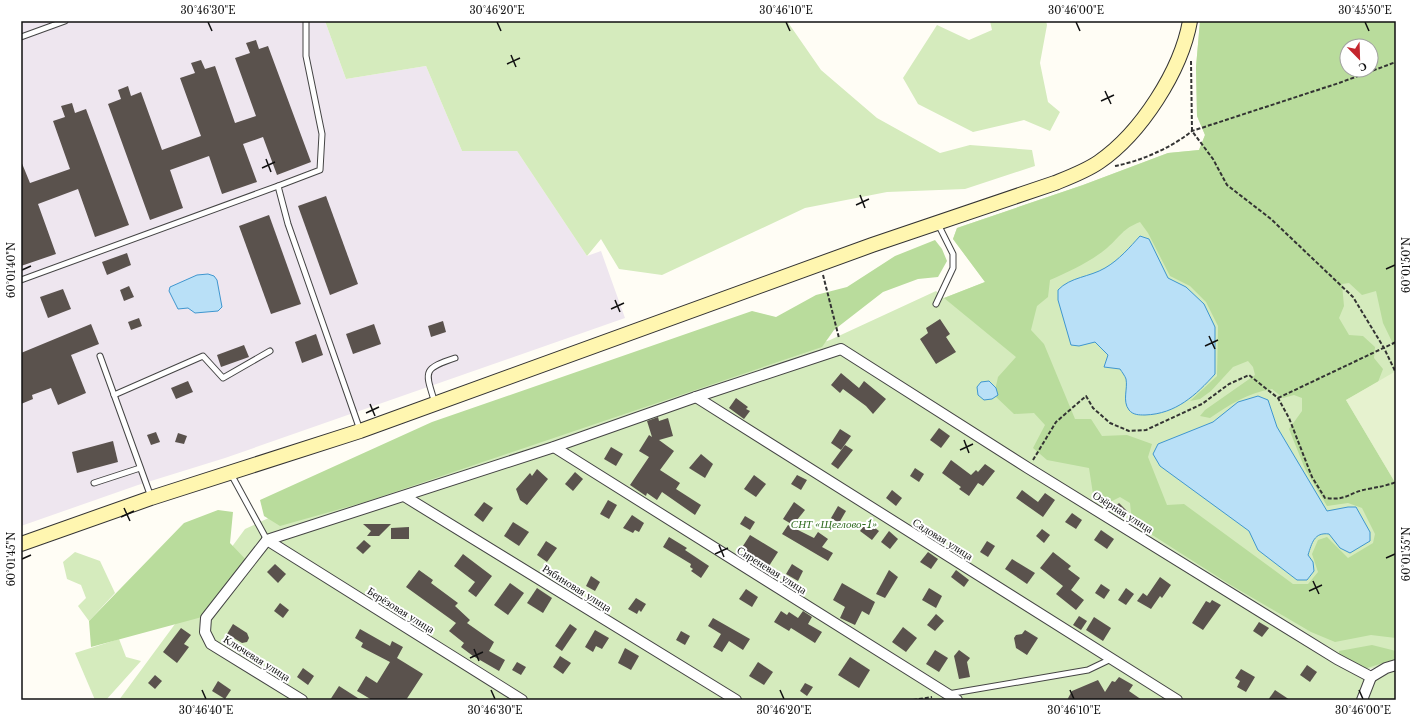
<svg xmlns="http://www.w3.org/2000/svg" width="1417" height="721" viewBox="0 0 1417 721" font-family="'Libre Baskerville',serif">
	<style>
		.industrial { fill: #eee6ef }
		.green { fill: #d5ebbd; fill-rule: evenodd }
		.forest { fill: #b9dc9c; fill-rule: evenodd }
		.pitch { fill: #e6f2cf }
		.water { fill: #b9e0f7; stroke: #3f96cf }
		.building { fill: #5a524d }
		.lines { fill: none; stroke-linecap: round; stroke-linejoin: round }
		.lane-casing { stroke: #444; stroke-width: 7 }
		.street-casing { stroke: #444; stroke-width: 12 }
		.secondary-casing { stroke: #333; stroke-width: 16 }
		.path { stroke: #333; stroke-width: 2; stroke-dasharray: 4 2; stroke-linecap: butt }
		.lane { stroke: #fff; stroke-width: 5 }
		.street { stroke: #fff; stroke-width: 10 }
		.secondary { stroke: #fff6b0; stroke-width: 14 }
		.ticks { fill: none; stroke: #111; stroke-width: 1.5 }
		.labels { text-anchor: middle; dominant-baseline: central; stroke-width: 4; stroke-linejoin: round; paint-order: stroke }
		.street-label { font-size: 11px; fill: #111; stroke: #fff }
		.park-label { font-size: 11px; font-style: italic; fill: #2f6b1f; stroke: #fff }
		.neatline { fill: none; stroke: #111; stroke-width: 1.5 }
		.ticks-label { font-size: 10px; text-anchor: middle; fill: #111 }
	</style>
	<rect width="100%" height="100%" fill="#fffdf5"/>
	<polygon class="industrial" points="21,21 325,21 346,79 426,66 462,151 517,151 587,256 601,251 625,318 225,458 138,485 21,526"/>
	<g class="green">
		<polygon points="325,21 787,21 821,70 877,118 940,153 970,145 1032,150 1035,166 965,189 887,192 805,208 662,275 619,269 601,239 587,256 517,151 462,151 426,66 346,79"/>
		<polygon points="990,21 1046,21 1047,25 1040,63 1048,102 1060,112 1050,131 1024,120 973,132 918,104 903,78 937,25 969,40 992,30"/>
		<path d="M1200,21H1396V662L1366,670L1375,673L1396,668V700H119L245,529L273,516L830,340L936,291L944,298L985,282L953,239L957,228L1083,185L1168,153L1199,150L1205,135L1197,116L1196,67ZM1347,46H1371V70H1347Z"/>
		<polygon points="75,552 100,561 115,593 89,621 78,606 86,598 81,585 67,579 63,562"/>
		<polygon points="119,639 126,657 141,661 106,700 95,700 75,653"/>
	</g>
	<g class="forest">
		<path d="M1200,21H1396V350L1383,323L1376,291L1362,295L1349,283L1342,284L1344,306L1339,318L1349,335L1363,336L1375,347L1374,358L1383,369L1378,382L1346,400L1396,484V638L1371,635L1335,642L1311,632L1229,584L1132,522L1130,503L1120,497L1102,506L1093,494L1089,468L1047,460L1033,448L1045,425L1034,413L1014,414L994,395L998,377L1016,357L944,298L985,282L953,239L957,228L1083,185L1168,153L1199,150L1205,135L1197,116L1196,67ZM1347,46H1371V70H1347ZM1140,222L1148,233L1170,276L1190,286L1206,302L1218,326L1217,376L1190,401L1200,399L1211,391L1233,367L1248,361L1253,367L1255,375L1205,410L1200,416L1210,418C1230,404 1248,393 1272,389L1283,398L1294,395L1302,398V411L1289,429L1305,469L1327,506L1348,503L1362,508L1375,534L1373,543L1348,558L1327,537L1318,540L1312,554L1318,572L1308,584H1293L1184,504L1167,505L1148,457L1152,444L1127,435L1102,436L1091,419H1075L1044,344L1031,330L1037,306L1048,297L1050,280C1070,271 1090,262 1107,248C1121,236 1122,229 1140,222Z"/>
		<polygon points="935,240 942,249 947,261 938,277 918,279 883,292 834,330 822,347 365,502 280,526 264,516 260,500 432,422 752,311 776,317 816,295 847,287 895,256"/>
		<polygon points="218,510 233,512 230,543 249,563 202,617 91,647 89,621 184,523"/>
		<polygon points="1372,645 1396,651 1396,659 1364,669 1339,657 1339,651"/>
	</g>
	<polygon class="pitch" points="1396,371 1396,484 1346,400"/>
	<g class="water">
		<path d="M1140,236L1149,239L1168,278L1186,287L1204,304L1215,327V374C1196,395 1176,414 1145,415C1139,415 1133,415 1129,410C1122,401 1128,389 1126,379C1125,376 1122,372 1120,369L1104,367L1108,355L1095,342L1079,346L1071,345L1058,300V290C1070,277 1090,277 1105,268C1119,260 1130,247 1140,236Z"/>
		<polygon points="208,274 214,276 217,280 222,307 218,311 195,313 188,308 178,309 169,291 170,287 197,275"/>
		<polygon points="989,381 996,388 998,395 992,399 984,400 978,395 977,387 981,382"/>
		<path d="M1258,396L1268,400L1277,427L1327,511L1348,507H1356L1370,532V541L1350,553L1340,548L1329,534C1314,532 1312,543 1308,555L1313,562L1314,571L1307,580H1297L1258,550L1249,531L1160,466L1153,454L1158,444L1213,422L1238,402Z"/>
	</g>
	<g class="building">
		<polygon points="256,40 259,49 268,46 311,162 277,175 263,137 243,144 257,182 222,194 209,156 170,170 183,208 150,220 108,104 121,99 118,90 128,86 131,96 141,92 162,150 201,136 180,78 195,73 191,63 201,60 205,69 215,66 235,123 256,116 235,58 250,53 246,43"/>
		<polygon points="72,103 75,113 86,109 129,225 95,237 78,189 38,204 56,254 21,266 21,161 30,183 70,169 53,121 65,117 61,106"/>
		<polygon points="326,196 358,284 330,295 298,206"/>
		<polygon points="269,215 301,304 271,314 239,226"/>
		<polygon points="127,253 131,265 107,275 102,262"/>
		<polygon points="129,286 134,297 124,301 120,290"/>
		<polygon points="63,289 71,309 48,318 40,297"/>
		<polygon points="139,318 142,326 131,330 128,322"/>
		<polygon points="940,319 950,334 946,337 956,352 936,364 920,339 928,333 926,328"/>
		<polygon points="443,321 446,332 431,337 428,326"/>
		<polygon points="91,324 99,344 71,355 86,393 58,405 51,388 32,395 33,399 21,404 21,353"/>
		<polygon points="374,324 381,344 353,354 346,334"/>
		<polygon points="316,334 323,355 302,363 295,342"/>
		<polygon points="244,345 249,357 221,367 217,355"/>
		<polygon points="841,373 859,388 864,381 886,399 873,414 866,406 843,389 840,393 831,385"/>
		<polygon points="188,381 193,392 176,399 171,388"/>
		<polygon points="736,398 748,407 746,409 750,411 744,419 729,408"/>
		<polygon points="658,417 659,421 668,418 673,436 659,440 674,451 660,470 680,483 676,489 701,505 695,515 662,492 657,500 647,493 646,496 630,485 649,457 639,451 649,435 652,437 647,421"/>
		<polygon points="939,428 950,436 941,448 930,440"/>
		<polygon points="840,429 851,436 841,450 831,443"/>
		<polygon points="156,432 160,442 151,445 147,435"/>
		<polygon points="178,433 187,436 184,444 175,442"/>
		<polygon points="113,441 118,462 77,473 72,452"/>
		<polygon points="845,445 853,450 838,469 831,464"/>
		<polygon points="611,447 623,454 616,466 604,459"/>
		<polygon points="701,454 713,464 705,478 689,468"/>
		<polygon points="951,460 971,475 976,470 978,472 985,464 995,471 983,486 978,483 969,496 959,489 961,487 942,473"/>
		<polygon points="915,468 924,474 919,482 910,476"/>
		<polygon points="537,469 548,479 527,505 520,500 516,489 530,473 532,476"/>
		<polygon points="575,472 583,479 573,491 565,484"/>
		<polygon points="754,475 766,484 756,497 744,489"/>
		<polygon points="797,475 807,480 801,490 791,484"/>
		<polygon points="892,490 902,498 896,506 886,498"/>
		<polygon points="1022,490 1038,502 1045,493 1055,500 1043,517 1016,498"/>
		<polygon points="608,500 617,505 609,519 600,514"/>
		<polygon points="484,502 493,508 483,522 474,515"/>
		<polygon points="794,502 805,510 793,525 783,519"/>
		<polygon points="1119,503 1128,512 1121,518 1112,510"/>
		<polygon points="838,506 846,511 839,523 831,518"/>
		<polygon points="1072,513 1082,520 1076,529 1065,522"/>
		<polygon points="632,515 644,523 639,532 635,530 633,533 623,528"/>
		<polygon points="745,516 755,522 750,530 740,524"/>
		<polygon points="513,522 529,532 519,546 504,536"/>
		<polygon points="867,522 879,531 872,540 860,531"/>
		<polygon points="363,524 391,524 379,536 367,536 371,531"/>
		<polygon points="788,525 814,538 818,532 828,539 822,547 833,553 828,561 782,534"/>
		<polygon points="409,527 409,539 391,539 391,528"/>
		<polygon points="1042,529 1050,535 1044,543 1036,536"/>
		<polygon points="1101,530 1114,539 1107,549 1094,540"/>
		<polygon points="889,531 898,539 890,549 881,542"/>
		<polygon points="750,535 778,552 769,566 741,549"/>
		<polygon points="669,537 687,548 685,550 709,566 701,578 691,571 693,569 690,567 691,564 663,547"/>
		<polygon points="364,540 371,546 363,554 356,548"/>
		<polygon points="546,541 557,548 547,562 537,555"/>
		<polygon points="987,541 995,546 988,557 980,552"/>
		<polygon points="928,552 938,559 931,569 920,562"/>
		<polygon points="1053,552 1071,566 1068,569 1080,578 1071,590 1084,600 1076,610 1056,594 1063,586 1040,568"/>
		<polygon points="463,554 492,576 476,597 468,591 475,582 454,566"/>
		<polygon points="1012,559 1035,573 1027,584 1005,569"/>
		<polygon points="275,564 286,574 278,583 267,572"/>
		<polygon points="792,564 803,571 798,581 786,574"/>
		<polygon points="419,570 433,580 431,583 458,603 455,606 470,620 467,623 494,642 489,651 505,660 499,671 473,656 461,647 464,643 449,631 456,623 406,587"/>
		<polygon points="889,570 898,577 885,598 876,594"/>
		<polygon points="956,570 969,580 964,587 951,577"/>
		<polygon points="591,576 600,582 595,591 586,586"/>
		<polygon points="1160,577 1171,585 1162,598 1160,596 1151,609 1137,601 1143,593 1147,596"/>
		<polygon points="510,583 524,593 508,615 494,605"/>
		<polygon points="842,583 875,602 869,615 862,611 855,625 840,618 845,607 833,600"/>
		<polygon points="1101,584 1110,590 1104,599 1095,593"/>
		<polygon points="537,588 552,598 543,613 527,603"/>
		<polygon points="929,588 942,596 936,608 922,600"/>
		<polygon points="1126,588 1134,594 1126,605 1118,600"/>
		<polygon points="746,589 758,597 752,607 739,599"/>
		<polygon points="636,598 646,604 641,612 639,610 637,614 628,609"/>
		<polygon points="1212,600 1221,605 1203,630 1192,623 1206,601 1210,603"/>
		<polygon points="280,603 289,610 283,618 274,611"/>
		<polygon points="781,611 787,615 789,612 798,618 803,611 812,617 808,624 822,632 815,643 791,628 789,631 774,622"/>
		<polygon points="936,614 944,621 935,631 927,625"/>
		<polygon points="1079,616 1087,621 1081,630 1073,625"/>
		<polygon points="1094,617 1111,628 1103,641 1086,630"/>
		<polygon points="713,618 750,639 743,650 729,641 722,652 713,647 721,634 708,626"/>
		<polygon points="1259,622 1269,628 1262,637 1253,631"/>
		<polygon points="233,624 247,633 249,638 247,642 242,643 227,634"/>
		<polygon points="570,624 577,629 562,651 555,646"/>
		<polygon points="903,627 917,638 906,652 892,642"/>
		<polygon points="181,628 191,635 184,644 189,647 177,663 163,652"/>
		<polygon points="360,629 390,646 392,641 403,647 397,658 423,674 406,700 372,700 357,691 366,676 377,683 390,662 361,647 363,643 355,638"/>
		<polygon points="595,630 609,638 602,649 596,646 593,652 585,647"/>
		<polygon points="1025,630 1038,638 1027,655 1016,648 1014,638 1016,635 1022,634"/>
		<polygon points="681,631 690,636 685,645 676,640"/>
		<polygon points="625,648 639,656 631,670 618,663"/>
		<polygon points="935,650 948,658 939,672 926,664"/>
		<polygon points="959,650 970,658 967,662 970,677 959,679 954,656"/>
		<polygon points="560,656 571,663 563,674 553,667"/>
		<polygon points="850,657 870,670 859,688 838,675"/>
		<polygon points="517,662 526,667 521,675 512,670"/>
		<polygon points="758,662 773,672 764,685 749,676"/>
		<polygon points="1307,665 1317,672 1310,682 1300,675"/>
		<polygon points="303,668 314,676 308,685 297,677"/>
		<polygon points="1241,669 1255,677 1246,692 1237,687 1240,681 1235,678"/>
		<polygon points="155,675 162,681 155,689 148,683"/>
		<polygon points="1119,677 1133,685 1129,691 1142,700 1067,700 1072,691 1098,680 1105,692 1112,681 1115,682"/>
		<polygon points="218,681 231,690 225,699 212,691"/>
		<polygon points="805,683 813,687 807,696 800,691"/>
		<polygon points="339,686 361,700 330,700"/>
		<polygon points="1275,690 1290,700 1268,700"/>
	</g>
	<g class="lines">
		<g class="lane-casing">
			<g id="lane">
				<polyline points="306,21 306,56 322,134 320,170 278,186 288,224 360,430"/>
				<polyline points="21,37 65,21"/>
				<polyline points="21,280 278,186"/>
				<polyline points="936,304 953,268 953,254 938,224"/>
				<polyline points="100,356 151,497"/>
				<polyline points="114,395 203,356 223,378 270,351"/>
				<path d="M435,403C425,371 422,369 455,358"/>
				<polyline points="231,474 267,540"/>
				<polyline points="94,483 140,468"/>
				<polyline points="948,694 1088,670 1111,659"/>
			</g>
		</g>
		<g class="street-casing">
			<g id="street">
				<polyline points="696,397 1177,700"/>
				<polyline points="554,447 957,700"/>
				<polyline points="404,496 736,700"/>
				<polyline points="267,540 522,700"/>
				<polyline points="302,700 211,644 205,632 206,618 267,540 554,447 696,397 841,349 1028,468 1337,659 1371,677 1386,668 1396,665"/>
				<polyline points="1362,700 1371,677"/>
			</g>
		</g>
		<g class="secondary-casing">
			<path id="secondary" d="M21,544L151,498L360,431L872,245L1055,183C1070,177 1086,171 1099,162C1141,133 1181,71 1190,21"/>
		</g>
		<g class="path">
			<polyline points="1191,61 1192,131 1213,159 1227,185 1271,219 1353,297 1384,348 1396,373"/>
			<path d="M1115,166C1141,161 1171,148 1192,131L1339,83L1396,62"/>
			<polyline points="823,275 839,338"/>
			<polyline points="1278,398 1396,342"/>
			<path d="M1033,460L1056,422L1086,396L1093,408L1110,423L1129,431L1146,430L1202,404L1229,384L1249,375L1278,398L1289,418L1312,477L1325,498C1348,501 1349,492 1368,489C1378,487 1386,486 1396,482"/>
			<polyline points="913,700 932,697"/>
		</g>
		<use href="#lane" class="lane"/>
		<use href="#street" class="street"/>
		<use href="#secondary" class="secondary"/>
	</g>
	<path class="ticks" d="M208,22L212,31M497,22L501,31M786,22L790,31M1076,22L1080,31M1365,22L1369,31M511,55L516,67M507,64L520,58M1105,91L1111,104M1101,101L1114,95M266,159L271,172M262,168L275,162M860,195L865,208M856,205L869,199M1386,269L1395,265M22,270L31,266M615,300L620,312M611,309L624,303M1209,336L1215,349M1205,346L1218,340M370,404L375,416M366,413L379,407M964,440L969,453M960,450L973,444M124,508L130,521M121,517L134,511M719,545L724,557M715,554L728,548M1386,558L1395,554M22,559L31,555M1313,581L1319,594M1309,591L1322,585M474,649L479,661M470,658L483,652M202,690L206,699M491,690L495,699M780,690L784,699M1070,690L1074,699M1359,690L1363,699"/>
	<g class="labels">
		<g class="street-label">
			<text transform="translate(1123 512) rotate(32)">Озёрная улица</text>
			<text transform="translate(943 539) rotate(32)">Садовая улица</text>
			<text transform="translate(772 570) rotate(32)">Сиреневая улица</text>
			<text transform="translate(577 588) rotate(32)">Рябиновая улица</text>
			<text transform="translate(401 610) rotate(32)">Берёзовая улица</text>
			<text transform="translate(257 658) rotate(32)">Ключевая улица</text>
		</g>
		<g class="park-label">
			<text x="834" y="524">СНТ «Щеглово-1»</text>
		</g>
	</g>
	<rect width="1417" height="721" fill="none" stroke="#ffffff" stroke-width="44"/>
	<g transform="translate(1359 58) rotate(157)"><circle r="19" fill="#ffffff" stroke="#a0a0a0"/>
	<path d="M0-3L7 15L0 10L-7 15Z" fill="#c4262e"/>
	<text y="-6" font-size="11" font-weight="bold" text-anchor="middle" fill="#111111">С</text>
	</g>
	<rect x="22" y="22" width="1373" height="677" class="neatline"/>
	<g class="ticks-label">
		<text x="208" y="14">30°46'30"E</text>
		<text x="497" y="14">30°46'20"E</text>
		<text x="786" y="14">30°46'10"E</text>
		<text x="1076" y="14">30°46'00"E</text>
		<text x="1365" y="14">30°45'50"E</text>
		<text transform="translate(1406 265) rotate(-90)" y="4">60°01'50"N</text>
		<text transform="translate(11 270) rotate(-90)" y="4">60°01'40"N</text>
		<text transform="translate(1406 554) rotate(-90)" y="4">60°01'55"N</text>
		<text transform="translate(11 559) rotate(-90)" y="4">60°01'45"N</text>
		<text x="206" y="714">30°46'40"E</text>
		<text x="495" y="714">30°46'30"E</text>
		<text x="784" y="714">30°46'20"E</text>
		<text x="1074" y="714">30°46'10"E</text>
		<text x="1363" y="714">30°46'00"E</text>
	</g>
</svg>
